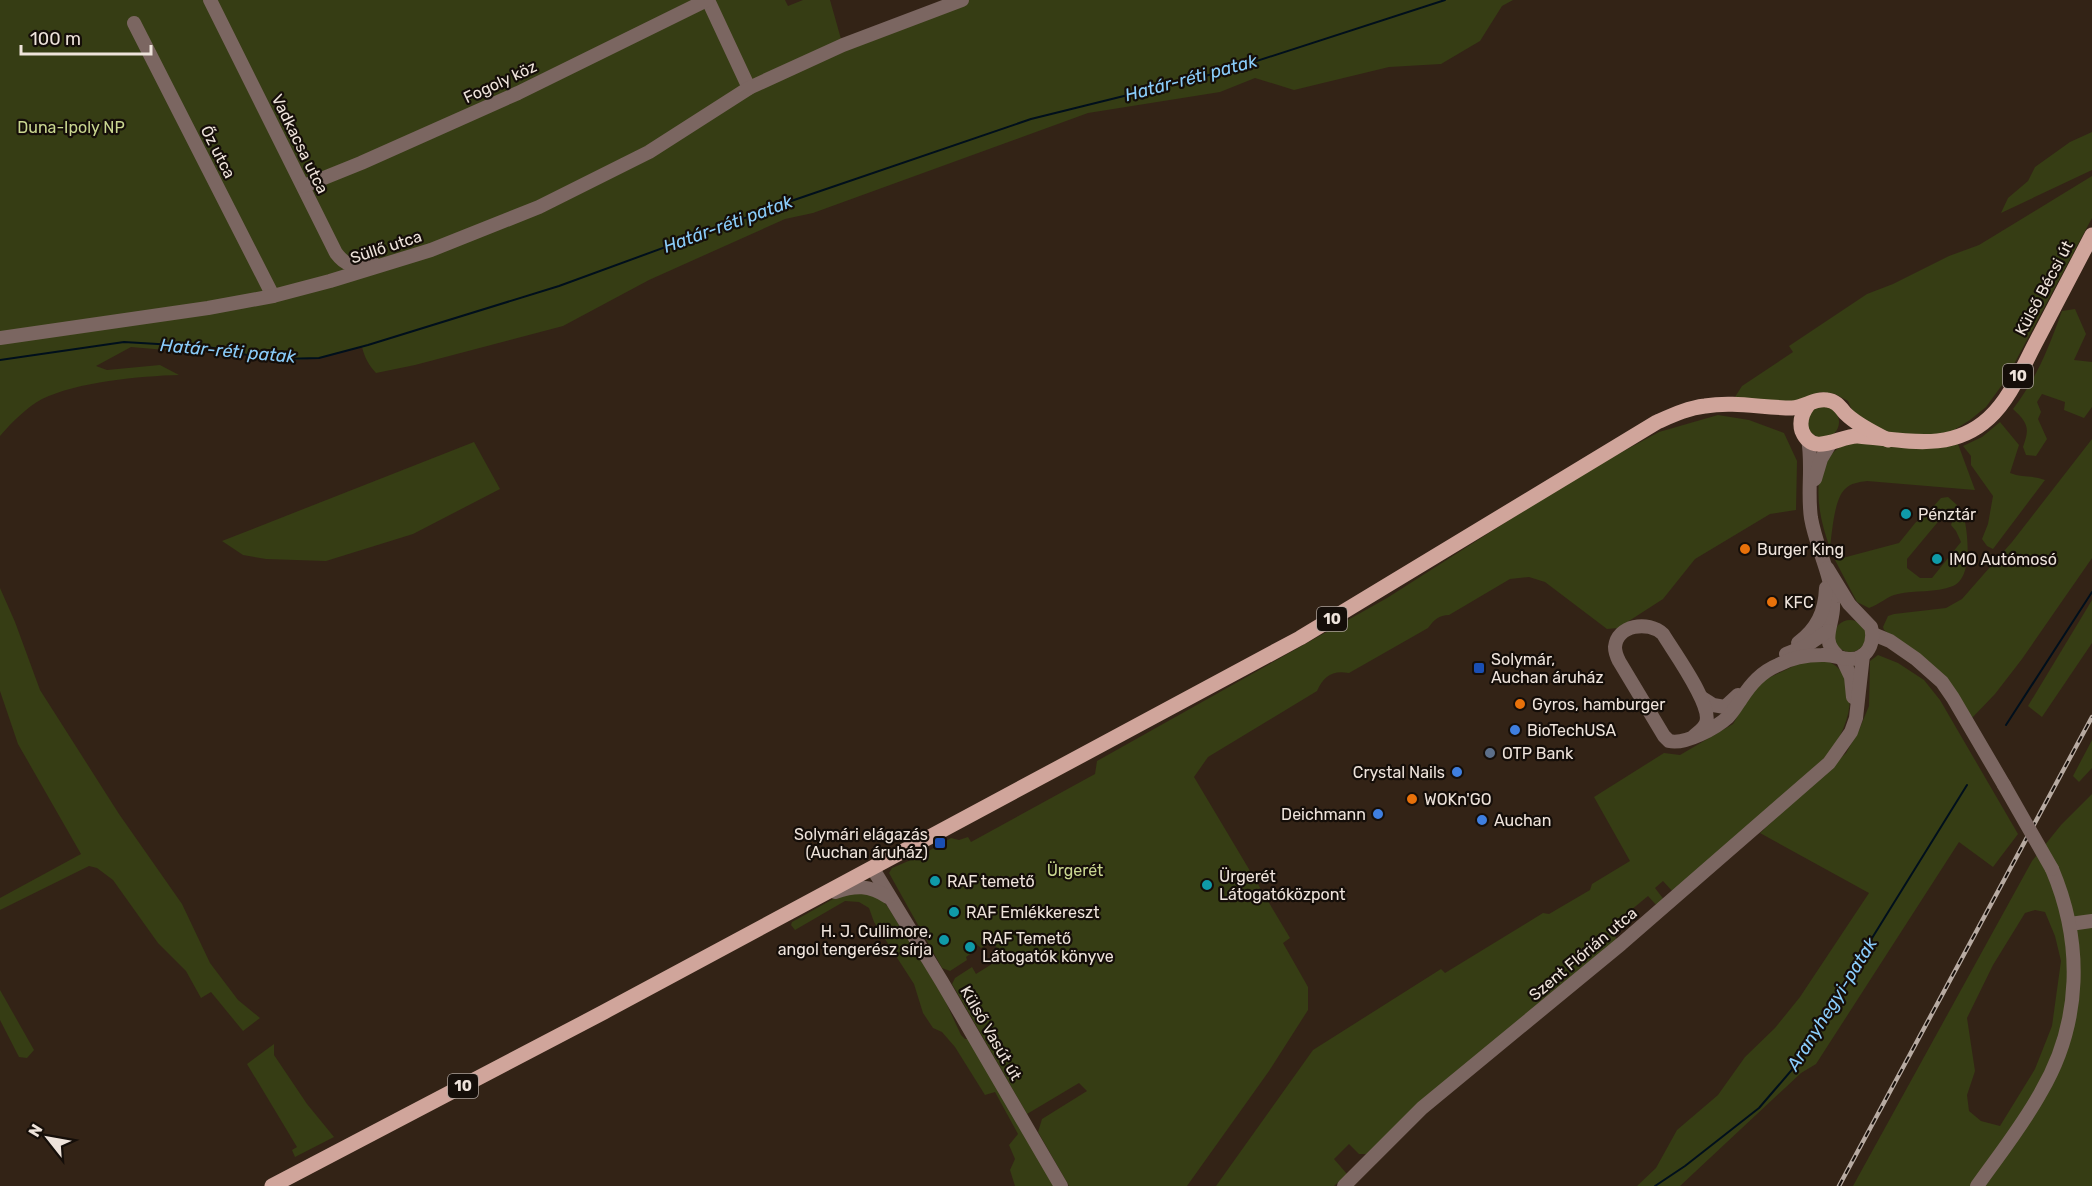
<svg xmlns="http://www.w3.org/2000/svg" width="2092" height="1186" viewBox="0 0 2092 1186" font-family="Rubik,sans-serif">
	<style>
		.green { fill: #363d14; fill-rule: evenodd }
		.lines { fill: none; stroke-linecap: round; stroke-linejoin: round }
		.stream { stroke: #000f1c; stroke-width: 2 }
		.minor { stroke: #7b6661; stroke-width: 14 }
		.major { stroke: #d0a59b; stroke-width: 15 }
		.rail-casing { stroke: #b7aaa1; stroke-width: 4.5 }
		.rail { stroke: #150e09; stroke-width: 2; stroke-dasharray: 7; stroke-linecap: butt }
		.minor-bridge { stroke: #7b6661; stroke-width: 14 }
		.culture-dot { fill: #0f9aa8; stroke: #150e09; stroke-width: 2 }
		.food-dot { fill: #e8710a; stroke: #150e09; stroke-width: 2 }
		.transit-dot { fill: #1a4fb4; stroke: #150e09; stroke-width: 2 }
		.shop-dot { fill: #3f7fe0; stroke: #150e09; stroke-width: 2 }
		.service-dot { fill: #5c6f8a; stroke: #150e09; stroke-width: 2 }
		.labels { text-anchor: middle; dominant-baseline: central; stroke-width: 4.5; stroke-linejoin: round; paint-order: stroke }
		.shield { fill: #150e09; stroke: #ada39c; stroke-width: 1.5 }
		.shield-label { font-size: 15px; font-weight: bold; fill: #eee3db }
		.street-label { font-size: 16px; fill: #eee3db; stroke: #150e09 }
		.park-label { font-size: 16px; fill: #c9d690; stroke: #150e09 }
		.poi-label { font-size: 16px; fill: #eee3db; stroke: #150e09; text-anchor: start }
		.water-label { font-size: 18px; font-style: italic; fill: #8accfa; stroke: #150e09 }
	</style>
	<rect width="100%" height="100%" fill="#332316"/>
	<g class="green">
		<path d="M0,0H785L788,6L803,0H830L841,39L959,0H1513L1502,6L1480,41L1441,64L1389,67L1294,90L1255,78L1220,92L1088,113L813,213L785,219L649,280L563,326L415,365L376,373C368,364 365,358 362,347L319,358L296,360L262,358L209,347L187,345L177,351L131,347L96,366L107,370L160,365L179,375C140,376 77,382 42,399C26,408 12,422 0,436Z"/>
		<polygon points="2092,132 2092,170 2001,213 2008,198 2028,181 2035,167 2070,142"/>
		<polygon points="2092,176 2092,218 2005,381 1986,407 1970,420 1946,435 1930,437 1889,433 1855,417 1848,401 1835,394 1820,392 1808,399 1787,403 1735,397 1742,386 1793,352 1789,346 1867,294 1893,284 1949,256 1979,245"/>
		<path d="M2075,309L2086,334L2074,360L2092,362V407L2084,418L2064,410L2065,402L2042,394L2037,402L2041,412L2038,419L2047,439L2036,456L2026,455L2023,447C2030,428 2028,423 2013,409C2038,376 2048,349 2062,311Z"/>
		<circle cx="1823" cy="422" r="16"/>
		<path d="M1718,415L1749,420L1784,433L1797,461L1796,510L1770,514L1695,559L1663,599L1618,628L1607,629L1545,582L1529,577L1510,579L1449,615C1439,615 1434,620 1428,628L1349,673C1332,670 1324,676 1317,691L1208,757L1194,777L1290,938L1283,943L1308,987V1010L1269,1071L1187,1186H1069L1038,1132L1042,1119L1087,1091L1079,1083L1027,1114L952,984L955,978L972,967L976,974L1003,957L992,941L981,948L976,944L972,946L973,952L966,957L967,960L950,971L942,968L889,873L892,868L920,856L951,838L959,840L968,837L971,842L1095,774L1097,761L1387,598L1581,474L1659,432Z"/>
		<path d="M2000,422L2019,445L2010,473C2022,478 2033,475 2045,480L1993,549L1987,546L1982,539L1988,524L1993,496L1971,465V456L1963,446L1982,437Z"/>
		<polygon points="2092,439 2092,558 2022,659 1995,694 1970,720 1926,662 1884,630 1883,627 1888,616 1894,614 1946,608 1962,599 2012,542"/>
		<path d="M1854,440C1890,445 1922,453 1958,444L1975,490L1867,481C1859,482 1851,483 1845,489C1834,499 1832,533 1830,548C1816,510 1806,457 1854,440Z"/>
		<polygon points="474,442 500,489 413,534 326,561 266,559 243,555 222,541"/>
		<path d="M1948,497L1957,505L1955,508L1947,511L1907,559V568L1920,578H1932L1961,542L1956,531L1951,525L1953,519L1964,517C1968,534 1973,578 1953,586C1935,593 1915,590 1898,594C1887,596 1879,605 1869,608L1857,602L1835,560L1899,543L1916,522L1921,520L1941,498Z"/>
		<polygon points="0,588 15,622 40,690 119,814 182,904 210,963 238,1000 260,1018 243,1031 211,992 201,998 186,971 158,943 113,880 97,868 89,866 0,910 0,898 81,854 18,744 0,691"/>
		<polygon points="2092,600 2092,643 2042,717 2028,706"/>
		<circle cx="1850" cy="636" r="16"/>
		<polygon points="1878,655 1898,663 1924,680 1940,700 2018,834 1993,867 1959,842 1816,1064 1801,1073 1680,1186 1637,1186 1656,1168 1677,1130 1718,1095 1745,1057 1775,1028 1800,997 1869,893 1760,833 1846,753 1859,730 1869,706 1870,661"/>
		<path d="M1824,659C1829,662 1836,665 1840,670C1860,695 1846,729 1830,753L1674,893L1663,881L1655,888L1665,901L1658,907L1648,896L1613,925L1614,935L1618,941L1417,1106L1366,1154H1359L1349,1144L1334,1159L1347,1174L1334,1186H1216L1313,1050L1441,969L1445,973L1543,913L1549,914L1590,890L1592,884L1630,861L1594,797L1664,753L1680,755L1733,724L1748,699L1764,680L1800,663Z"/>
		<polygon points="2092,740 2092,768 2079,782 2073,776"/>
		<path d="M2092,794V1186H1853L2032,861L2061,825ZM2035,910L2045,912L2055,936L2061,961L2052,1026L2035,1069L2000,1126L1981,1121L1969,1111L1967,1095L1975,1071L1967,1018L1993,965L2025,913Z"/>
		<polygon points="865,891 882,900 888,907 943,996 961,1035 965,1039 970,1039 1056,1186 1015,1186 1010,1170 1015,1159 1009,1145 1018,1134 995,1092 985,1095 955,1047 942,1032 933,1028 923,1013 914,984 874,922 869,908 859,902 845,901 795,930 791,925 792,922 842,894"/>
		<polygon points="0,990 34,1050 27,1058 19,1057 0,1020"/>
		<polygon points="274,1044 274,1055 307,1104 334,1137 295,1157 292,1150 297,1147 247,1064"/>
	</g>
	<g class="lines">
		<g class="stream">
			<polyline points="0,360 124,342 208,347 262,358 282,359 319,358 368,345 559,286 794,200 1031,119 1229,70 1445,0"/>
			<polyline points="2006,725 2092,592"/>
			<polyline points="1655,1186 1685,1166 1759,1108 1796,1065 1828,1009 1967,785"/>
		</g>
		<g class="minor">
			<path d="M210,0L336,253C348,269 354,264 372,261"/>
			<polyline points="708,0 749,88"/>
			<polyline points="134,23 273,296"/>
			<polyline points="304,186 361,163 518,93 707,0"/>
			<polyline points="0,338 208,308 273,296 330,281 431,250 539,207 649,152 749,88 843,45 962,0"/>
			<path d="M1808,439C1813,465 1807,491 1811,518C1816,547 1831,573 1833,603C1835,623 1819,639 1837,655"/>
			<polyline points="1815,479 1821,459 1830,444"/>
			<polyline points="1873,634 1890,641 1916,659 1942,682 1953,698 2004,785"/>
			<path d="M1798,643C1817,629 1825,612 1826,588"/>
			<polyline points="1786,654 1806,646 1828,631"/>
			<polyline points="1842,658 1851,677 1853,697"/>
			<polyline points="1702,698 1713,705 1725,707 1738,695"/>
			<path d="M1693,737C1697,733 1704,729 1706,723C1713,705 1673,651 1663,634C1648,620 1617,625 1615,647C1615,652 1617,657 1619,661L1664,736L1669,741C1685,745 1716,728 1728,717C1733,712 1737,705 1741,699C1751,684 1761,672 1778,665C1791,658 1807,655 1822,655C1833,654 1840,659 1849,659C1868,660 1875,642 1871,627L1849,604L1827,568"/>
			<polyline points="873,869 942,982 1061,1186"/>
			<path d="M835,892C856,885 869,885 888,897"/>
			<polyline points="2070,924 2092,921"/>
			<polyline points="1344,1186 1422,1108 1621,944 1829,763 1851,732 1856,718 1863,655"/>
			<path d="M1977,1186C1999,1155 2023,1125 2041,1092C2082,1022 2083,942 2052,869"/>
		</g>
		<g class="major">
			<path d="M1808,405C1802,413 1799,421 1802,431C1813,458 1840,435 1858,436C1905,440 1951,453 1989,418C2011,398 2023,366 2037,340C2055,305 2074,270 2092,235"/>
			<path d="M272,1186L604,1012L1300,638L1657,422C1673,415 1688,408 1705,406C1734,401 1763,408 1792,408C1805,407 1815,398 1827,400C1836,401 1840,407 1845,413C1857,425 1873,432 1888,440"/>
		</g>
		<g class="rail-casing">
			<polyline id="rail" points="1839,1186 2092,717"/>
		</g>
		<use href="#rail" class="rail"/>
		<polyline class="minor-bridge" points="2004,785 2052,869"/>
	</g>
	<g class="culture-dot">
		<circle cx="1906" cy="514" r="6"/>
		<circle cx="1937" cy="559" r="6"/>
		<circle cx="935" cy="881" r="6"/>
		<circle cx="1207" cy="885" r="6"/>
		<circle cx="954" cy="912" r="6"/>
		<circle cx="944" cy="940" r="6"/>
		<circle cx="970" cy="947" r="6"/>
	</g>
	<g class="food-dot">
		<circle cx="1745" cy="549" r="6"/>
		<circle cx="1772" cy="602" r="6"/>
		<circle cx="1520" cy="704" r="6"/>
		<circle cx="1412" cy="799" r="6"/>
	</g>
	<g class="transit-dot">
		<rect x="1473" y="662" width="12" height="12" rx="3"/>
		<rect x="934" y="837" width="12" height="12" rx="3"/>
	</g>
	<g class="shop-dot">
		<circle cx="1515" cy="730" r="6"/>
		<circle cx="1457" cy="772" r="6"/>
		<circle cx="1378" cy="814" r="6"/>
		<circle cx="1482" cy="820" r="6"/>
	</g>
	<circle class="service-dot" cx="1490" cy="753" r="6"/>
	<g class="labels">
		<g class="shield">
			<rect x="2003" y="364" width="30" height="24" rx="4.5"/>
			<rect x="1317" y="607" width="30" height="24" rx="4.5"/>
			<rect x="448" y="1074" width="30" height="24" rx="4.5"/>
		</g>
		<g class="shield-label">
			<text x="2018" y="376">10</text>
			<text x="1332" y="619">10</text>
			<text x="463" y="1086">10</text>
		</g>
		<g class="street-label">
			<text transform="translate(500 82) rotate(-25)">Fogoly köz</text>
			<text transform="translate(300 144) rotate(64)">Vadkacsa utca</text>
			<text transform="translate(218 152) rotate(63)">Őz utca</text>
			<text transform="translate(386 247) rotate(-18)">Süllő utca</text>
			<text transform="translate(2044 288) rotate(-62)">Külső Bécsi út</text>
			<text transform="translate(1583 954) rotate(-40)">Szent Flórián utca</text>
			<text transform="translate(991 1033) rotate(60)">Külső Vasút út</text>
		</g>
		<g class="park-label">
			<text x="71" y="127">Duna-Ipoly NP</text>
			<text x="1075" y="870">Ürgerét</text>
		</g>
		<g class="poi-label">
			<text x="1918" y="514">Pénztár</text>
			<text x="1757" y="549">Burger King</text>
			<text x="1949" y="559">IMO Autómosó</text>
			<text x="1784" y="602">KFC</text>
			<text x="1491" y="659">Solymár,<tspan x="1491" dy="18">Auchan áruház</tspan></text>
			<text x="1532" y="704">Gyros, hamburger</text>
			<text x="1527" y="730">BioTechUSA</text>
			<text x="1502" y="753">OTP Bank</text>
			<text x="1445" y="772" text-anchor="end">Crystal Nails</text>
			<text x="1424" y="799">WOKn'GO</text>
			<text x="1366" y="814" text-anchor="end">Deichmann</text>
			<text x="1494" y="820">Auchan</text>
			<text x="928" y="834" text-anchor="end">Solymári elágazás<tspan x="928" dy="18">(Auchan áruház)</tspan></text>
			<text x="1219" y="876">Ürgerét<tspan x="1219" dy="18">Látogatóközpont</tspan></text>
			<text x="947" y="881">RAF temető</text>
			<text x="966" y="912">RAF Emlékkereszt</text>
			<text x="932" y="931" text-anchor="end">H. J. Cullimore,<tspan x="932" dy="18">angol tengerész sírja</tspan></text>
			<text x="982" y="938">RAF Temető<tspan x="982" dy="18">Látogatók könyve</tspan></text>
		</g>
		<g class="water-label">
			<text transform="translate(1191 78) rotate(-15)">Határ-réti patak</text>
			<text transform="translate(728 224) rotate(-20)">Határ-réti patak</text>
			<text transform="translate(228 351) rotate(5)">Határ-réti patak</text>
			<text transform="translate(1832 1004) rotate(-58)">Aranyhegyi-patak</text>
		</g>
	</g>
	<g transform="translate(48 1138) rotate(301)" stroke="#150e09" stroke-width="4.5" paint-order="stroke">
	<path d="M0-4.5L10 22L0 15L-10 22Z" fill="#eee3db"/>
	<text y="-9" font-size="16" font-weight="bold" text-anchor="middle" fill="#eee3db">N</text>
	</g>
	<path d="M21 45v9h130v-9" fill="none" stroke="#eee3db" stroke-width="3"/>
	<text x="30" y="45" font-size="18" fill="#eee3db" stroke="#150e09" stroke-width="4.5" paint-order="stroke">100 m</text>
</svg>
